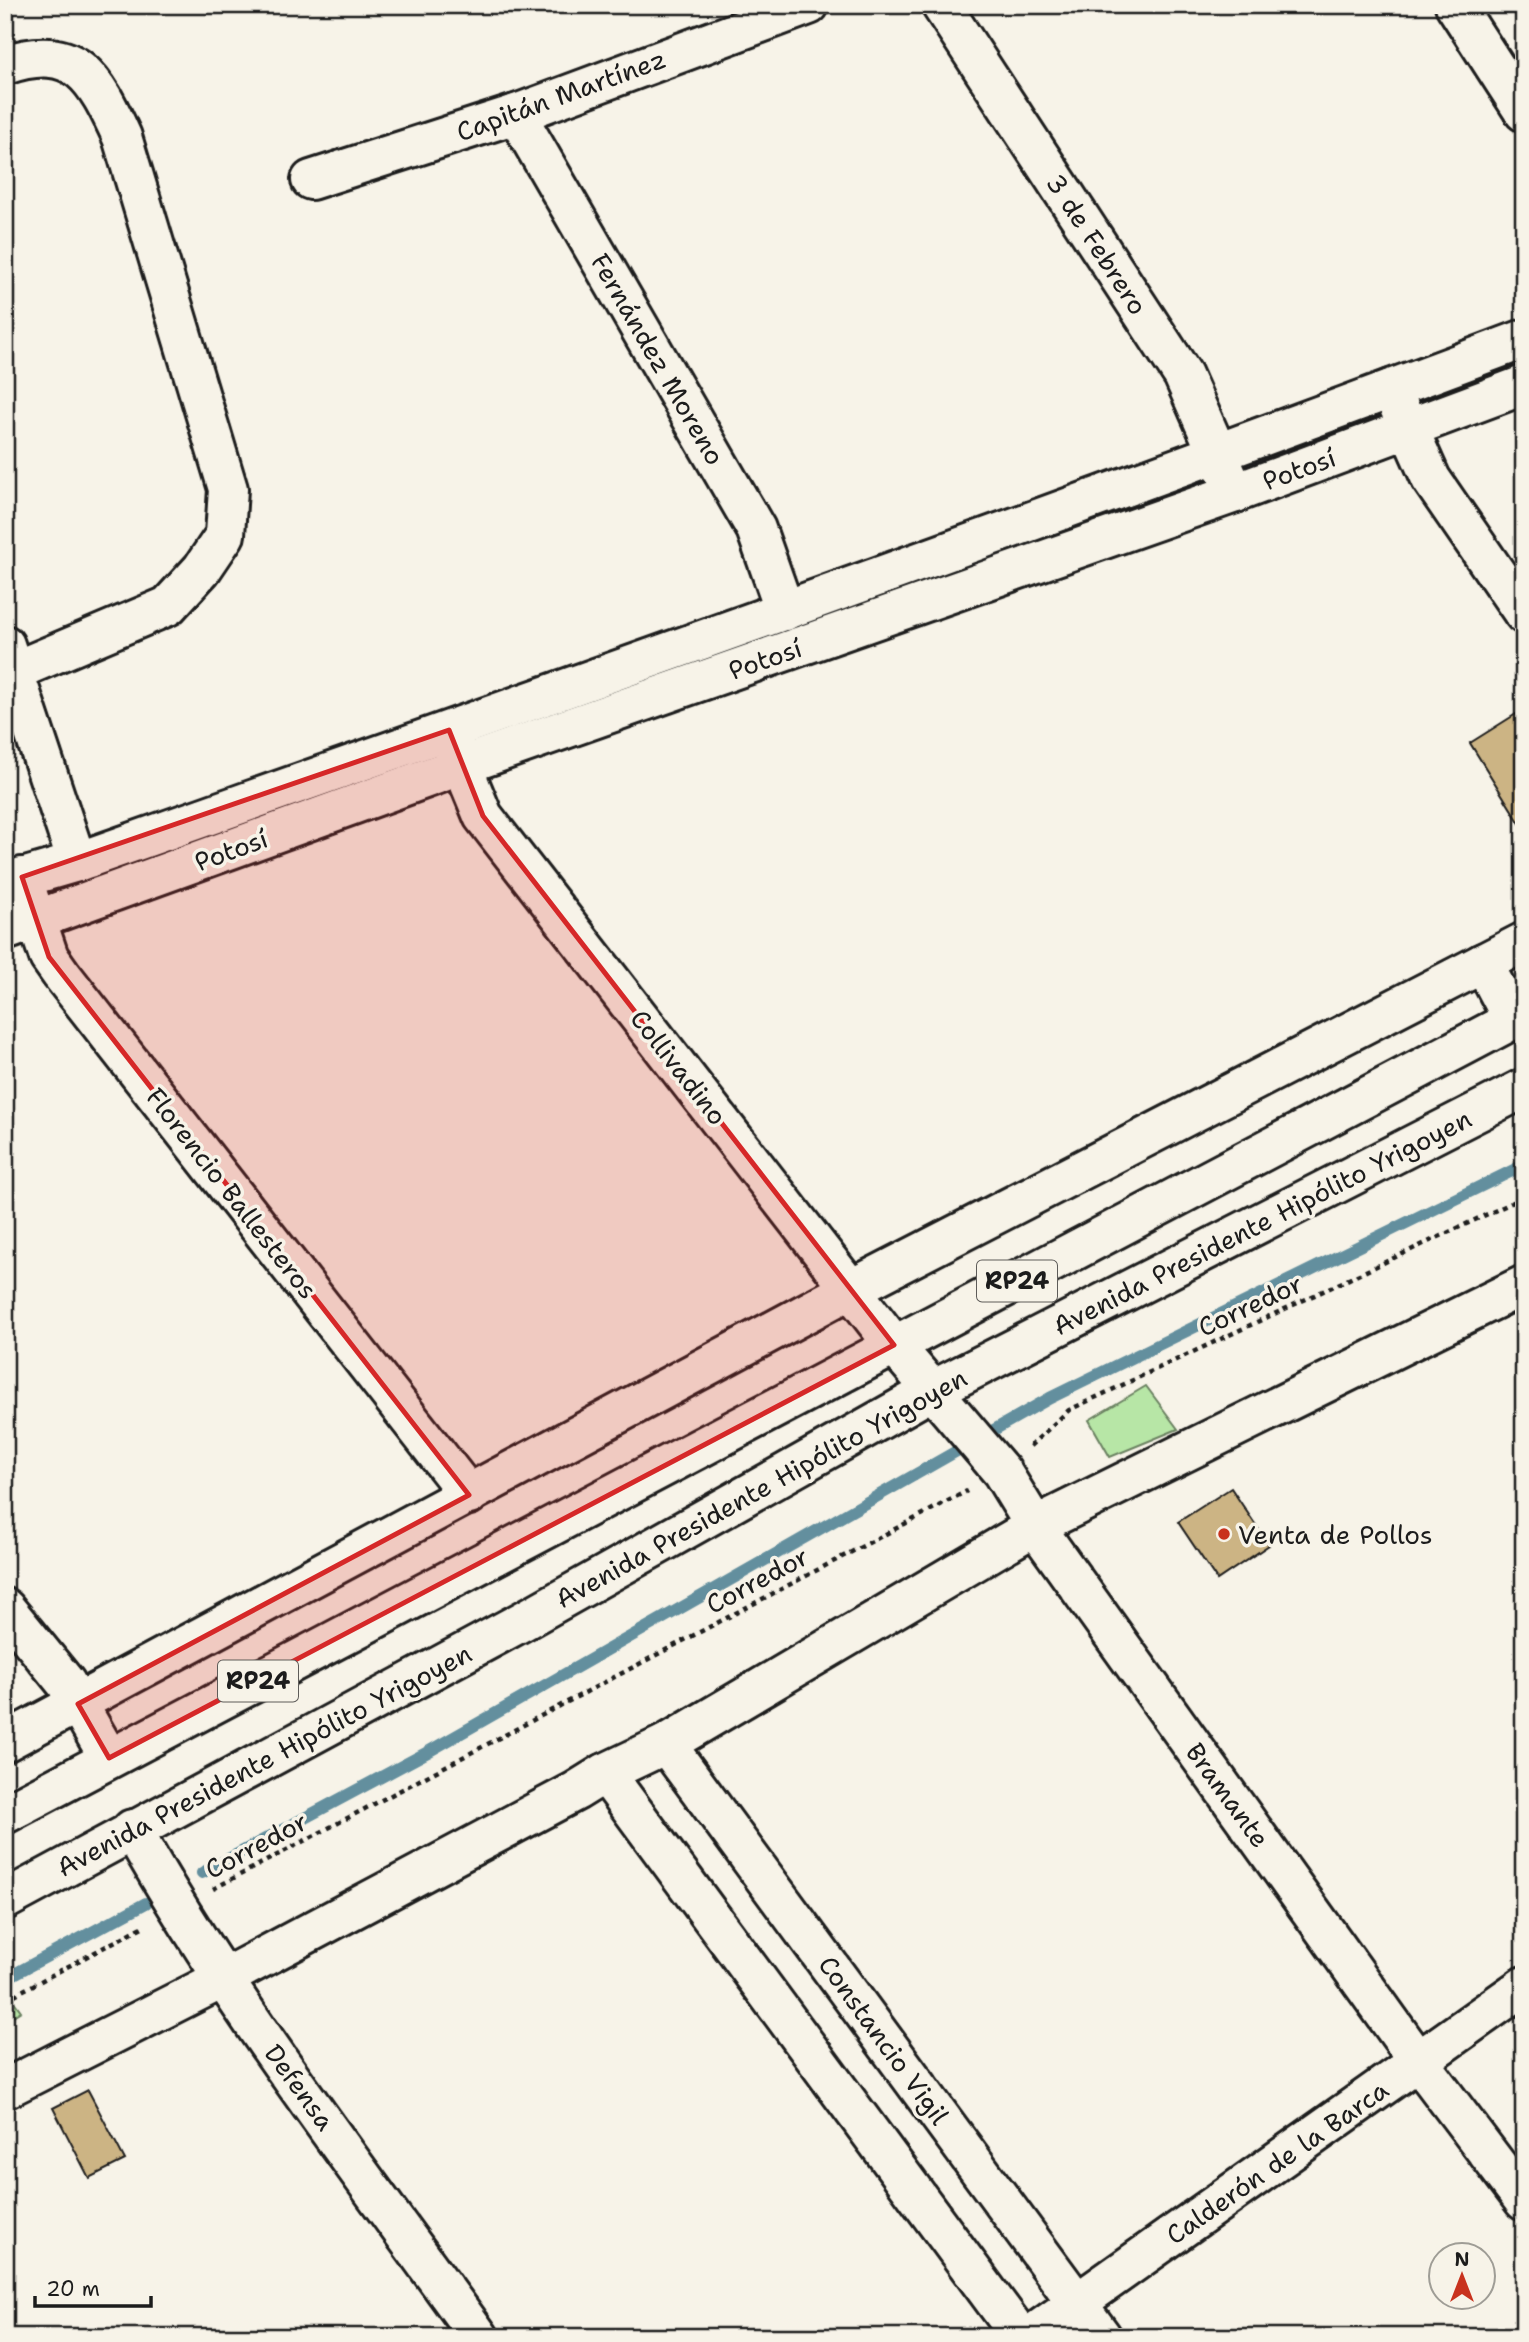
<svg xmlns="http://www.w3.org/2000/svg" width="1529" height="2342" viewBox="0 0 1529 2342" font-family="'Shantell Sans',sans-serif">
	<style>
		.green { fill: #b7e6a6; stroke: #6a8161; stroke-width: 2 }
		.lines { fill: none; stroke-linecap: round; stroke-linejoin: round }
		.stream { stroke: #638f9e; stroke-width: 12 }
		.building { fill: #ccb484; stroke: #1c1c1c; stroke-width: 2 }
		.minor-casing { stroke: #1c1c1c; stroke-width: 44 }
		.major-casing { stroke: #1c1c1c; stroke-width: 44 }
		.path { stroke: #1c1c1c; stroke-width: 4.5; stroke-dasharray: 5 5; stroke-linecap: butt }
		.minor { stroke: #f7f3e8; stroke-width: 38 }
		.major { stroke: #f7f3e8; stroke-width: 38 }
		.marked { fill: #d62828; fill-opacity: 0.2; stroke: #d62828; stroke-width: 5; stroke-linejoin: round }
		.poi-dot { fill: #c8321e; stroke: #f7f3e8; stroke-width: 2.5 }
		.labels { text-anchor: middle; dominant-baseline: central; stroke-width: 7; stroke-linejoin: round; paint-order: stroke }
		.shield { fill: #f7f3e8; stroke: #5e5c59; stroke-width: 2 }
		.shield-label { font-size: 24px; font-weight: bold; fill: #1c1c1c }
		.street-label { font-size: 26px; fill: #1c1c1c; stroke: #f7f3e8 }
		.poi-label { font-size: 26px; fill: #1c1c1c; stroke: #f7f3e8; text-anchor: start }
	</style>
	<rect width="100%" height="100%" fill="#f7f3e8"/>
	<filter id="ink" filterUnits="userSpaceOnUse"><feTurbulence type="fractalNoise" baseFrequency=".0143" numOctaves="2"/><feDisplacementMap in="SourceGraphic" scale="14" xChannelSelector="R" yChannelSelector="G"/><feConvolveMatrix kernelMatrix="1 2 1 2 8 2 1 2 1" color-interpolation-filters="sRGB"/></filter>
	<g filter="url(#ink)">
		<g class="green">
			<polygon points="1146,1386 1178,1429 1110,1457 1089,1420"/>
			<polygon points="5,1989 21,2011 5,2021"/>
		</g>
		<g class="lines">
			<g class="stream">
				<polyline points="202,1873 426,1753 1050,1398 1524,1165"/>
				<polyline points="5,1979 146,1903"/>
			</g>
		</g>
		<g class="building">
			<polygon points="1524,709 1524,823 1521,825 1470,743"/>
			<polygon points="1231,1488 1269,1545 1217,1580 1178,1522"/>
			<polygon points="88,2090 125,2160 89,2178 53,2108"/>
		</g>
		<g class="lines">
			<g class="minor-casing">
				<g id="minor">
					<polyline points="941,5 1183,375 1235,493"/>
					<polyline points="1455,5 1524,112"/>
					<path d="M5,65C76,41 95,78 122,137L228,489L225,535L202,569L168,606L14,671"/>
					<polyline points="516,114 756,529 785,611"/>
					<polyline points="311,180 516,114 809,5"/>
					<polyline points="1391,389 1431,479 1524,614"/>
					<polyline points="5,645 77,862"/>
					<polyline points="450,736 483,816 894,1345 1002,1472 1035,1526 1419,2062 1524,2201"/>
					<polyline points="22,877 49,957 61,974 469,1495"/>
					<polyline points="1483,963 1513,1020"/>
					<polyline points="5,1608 66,1683 109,1758"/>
					<polyline points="5,1742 851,1289 1524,942"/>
					<polyline points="666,1744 1102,2337"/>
					<polyline points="605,1773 1021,2337"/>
					<path d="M132,1829C232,2008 360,2171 479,2337"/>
					<polyline points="5,2089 222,1979 576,1791 605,1773 666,1744 1035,1526 1524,1285"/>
					<polyline points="1029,2337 1524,1986"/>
				</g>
			</g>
			<g class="major-casing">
				<g id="major">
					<path d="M5,883L77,862C560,691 1044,520 1524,339"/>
					<polyline points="5,931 460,766 1235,493 1524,385"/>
					<polyline points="5,1814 1524,1014"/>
					<polyline points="5,1900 523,1621 933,1390 1524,1088"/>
				</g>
			</g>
			<g class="path">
				<polyline points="1030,1446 1069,1410 1524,1197"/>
				<polyline points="213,1889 967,1491"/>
				<polyline points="5,2000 144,1926"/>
			</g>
			<use href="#minor" class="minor"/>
			<use href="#major" class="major"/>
		</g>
	</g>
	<path class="marked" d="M449,730L483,816L894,1345L109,1758L78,1704L469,1495L49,957L22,877Z"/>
	<circle class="poi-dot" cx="1224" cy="1534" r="7"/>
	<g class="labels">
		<g class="shield">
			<rect x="977" y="1260.5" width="80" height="41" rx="5"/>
			<rect x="218" y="1660.5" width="80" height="41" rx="5"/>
		</g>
		<g class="shield-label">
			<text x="1017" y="1281">RP24</text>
			<text x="258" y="1681">RP24</text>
		</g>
		<g class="street-label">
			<text transform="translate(561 95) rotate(-20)">Capitán Martínez</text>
			<text transform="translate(1097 244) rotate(57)">3 de Febrero</text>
			<text transform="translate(658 359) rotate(60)">Fernández Moreno</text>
			<text transform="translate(1299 469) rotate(-20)">Potosí</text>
			<text transform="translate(765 659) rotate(-19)">Potosí</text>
			<text transform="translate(231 850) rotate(-20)">Potosí</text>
			<text transform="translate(679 1067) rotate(52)">Collivadino</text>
			<text transform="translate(232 1193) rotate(52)">Florencio Ballesteros</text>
			<text transform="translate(1262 1222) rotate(-27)">Avenida Presidente Hipólito Yrigoyen</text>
			<text transform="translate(1250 1305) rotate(-25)">Corredor</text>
			<text transform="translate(761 1488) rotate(-29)">Avenida Presidente Hipólito Yrigoyen</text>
			<text transform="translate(757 1580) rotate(-28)">Corredor</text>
			<text transform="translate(264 1760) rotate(-28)">Avenida Presidente Hipólito Yrigoyen</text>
			<text transform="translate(1228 1795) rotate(54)">Bramante</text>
			<text transform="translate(256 1845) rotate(-28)">Corredor</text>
			<text transform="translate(884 2040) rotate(54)">Constancio Vigil</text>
			<text transform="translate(300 2087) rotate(54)">Defensa</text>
			<text transform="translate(1277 2162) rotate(-35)">Calderón de la Barca</text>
		</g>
		<g class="poi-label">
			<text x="1238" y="1534">Venta de Pollos</text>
		</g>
	</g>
	<rect width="1529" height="2342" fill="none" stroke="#f7f3e8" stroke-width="28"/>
	<rect x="14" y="14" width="1501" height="2314" fill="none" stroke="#1c1c1c" stroke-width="2.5" filter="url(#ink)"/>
	<g transform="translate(1462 2276)"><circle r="33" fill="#f7f3e8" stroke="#9f9d96" stroke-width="2"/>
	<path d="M0-5L12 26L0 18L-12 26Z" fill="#c8321e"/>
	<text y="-10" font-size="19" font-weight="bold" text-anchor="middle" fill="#1c1c1c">N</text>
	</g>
	<path d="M35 2296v10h116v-10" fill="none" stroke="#1c1c1c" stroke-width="3.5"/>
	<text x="46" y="2296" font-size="21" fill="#1c1c1c" stroke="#f7f3e8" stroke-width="5" paint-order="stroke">20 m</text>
</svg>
